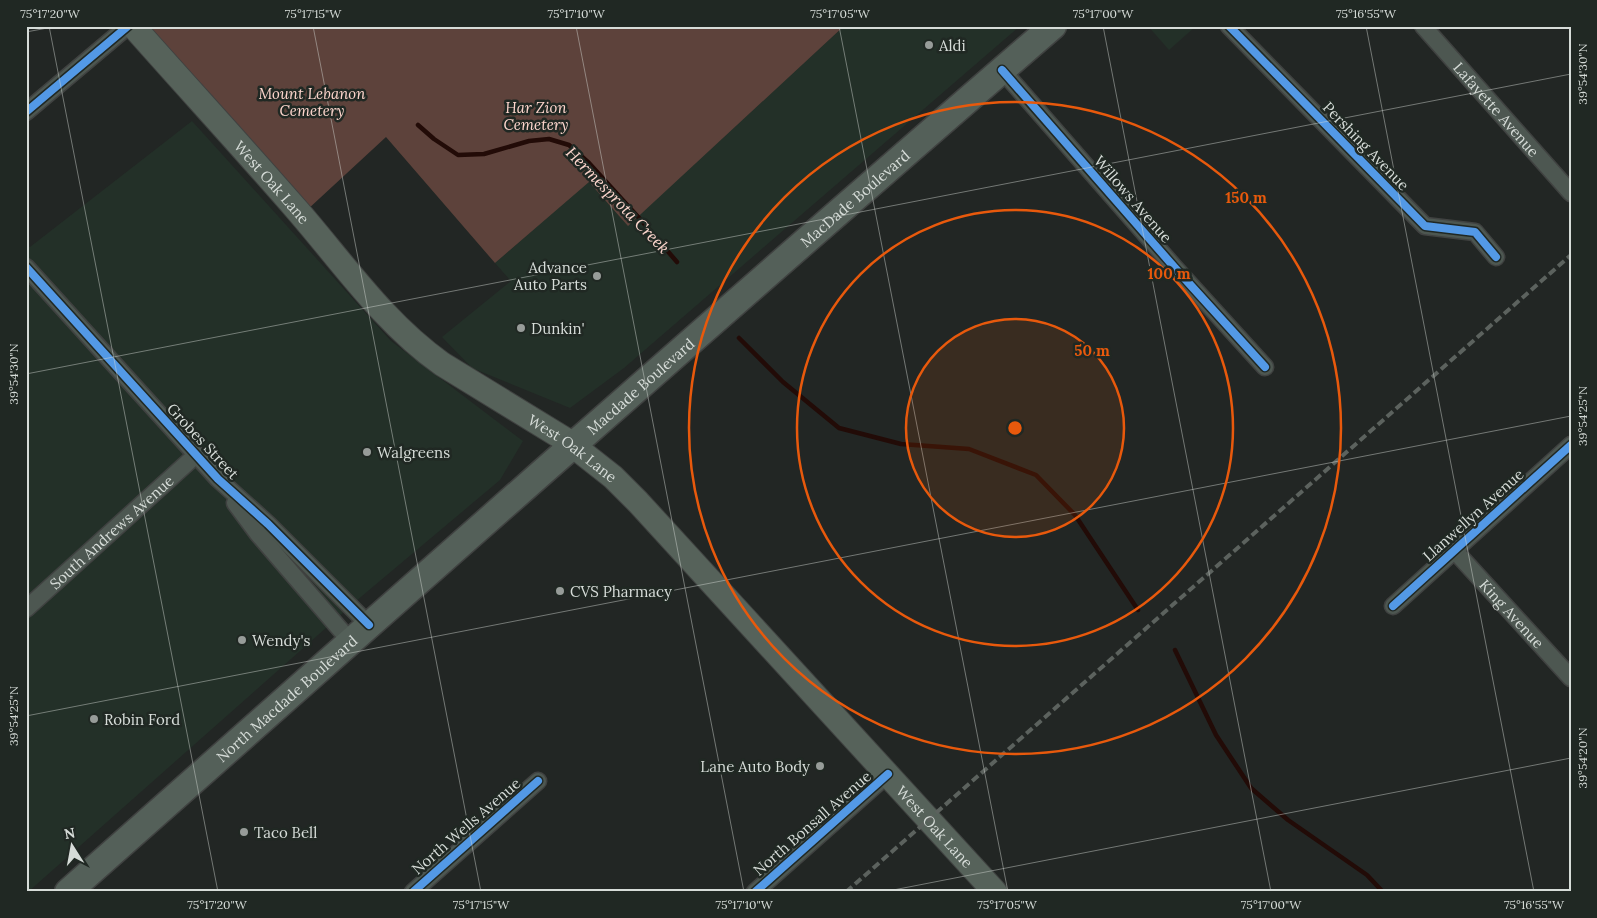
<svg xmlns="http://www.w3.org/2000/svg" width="1597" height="918" viewBox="0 0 1597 918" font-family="Lora,serif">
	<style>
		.built { fill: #233028 }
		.green { fill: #5d423b }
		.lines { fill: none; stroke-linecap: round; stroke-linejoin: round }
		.stream { stroke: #220b07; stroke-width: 4.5 }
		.minor-casing { stroke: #404241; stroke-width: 19 }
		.secondary-casing { stroke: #404241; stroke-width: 26 }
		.primary-casing { stroke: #404241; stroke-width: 29 }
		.minor { stroke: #4d5751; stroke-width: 16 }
		.secondary { stroke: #56625a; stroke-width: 24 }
		.primary { stroke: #546059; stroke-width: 26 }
		.rail { stroke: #5c625e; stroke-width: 4; stroke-dasharray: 8 4; stroke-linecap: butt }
		.cycleway-casing { stroke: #202823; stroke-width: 11 }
		.cycleway { stroke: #5399e6; stroke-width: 8 }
		.ticks { fill: none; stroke: #d6dcd8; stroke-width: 1; stroke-opacity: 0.45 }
		.ring { fill: none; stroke: #e8590c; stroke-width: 2.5 }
		.poi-dot { fill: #979c99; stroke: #202823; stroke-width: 2 }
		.labels { text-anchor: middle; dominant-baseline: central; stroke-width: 5; stroke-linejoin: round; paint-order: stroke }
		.poi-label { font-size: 15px; fill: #d6dcd8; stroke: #202823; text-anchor: start }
		.park-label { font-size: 15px; font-style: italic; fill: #fed6cd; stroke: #202823 }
		.street-label { font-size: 15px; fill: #d6dcd8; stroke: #202823 }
		.water-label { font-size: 16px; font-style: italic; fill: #fcd5cc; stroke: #202823 }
		.centre { fill: #e8590c; stroke: #202823; stroke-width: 2.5 }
		.ring-label { font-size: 15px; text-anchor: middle; font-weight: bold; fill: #e8590c; stroke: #202823; stroke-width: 5; stroke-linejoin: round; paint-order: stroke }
		.neatline { fill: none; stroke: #d6dcd8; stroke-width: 2 }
		.ticks-label { font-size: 12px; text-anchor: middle; fill: #d6dcd8 }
	</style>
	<rect width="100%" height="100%" fill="#222624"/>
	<g class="built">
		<polygon points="844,26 1020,26 624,368 570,408 472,368 442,337 511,281 495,263 589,181 628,225"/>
		<polygon points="1148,26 1196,26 1169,50"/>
		<polygon points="192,121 391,341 523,441 500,480 362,596 28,892 26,892 26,245 30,247"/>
	</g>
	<polygon class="green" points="146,26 844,26 628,226 589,182 495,263 386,137 307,210"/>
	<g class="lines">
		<g class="stream">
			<polyline points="418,125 434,139 458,155 484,154 529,141 549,139 569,145 589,163 640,219 677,262"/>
			<polyline points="739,338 783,382 839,428 901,444 969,449 1036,475 1075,515 1138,610"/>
			<polyline points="1175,650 1216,735 1251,788 1288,820 1367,875 1383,892"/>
		</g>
		<g class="minor-casing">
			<g id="minor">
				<polyline points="1229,26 1425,226 1475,232 1496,257"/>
				<path id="s1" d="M1423,26L1571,193"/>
				<polyline points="1002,70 1175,268 1265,367"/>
				<polyline points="26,112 128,26"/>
				<polyline points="26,267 218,479 268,524 369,625"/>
				<polyline points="235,503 258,534 351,642"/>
				<path id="s2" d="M1454,550L1571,678"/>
				<polyline points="1393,606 1571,445"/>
				<path id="s3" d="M26,609L196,455"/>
				<polyline points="413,892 538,781"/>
				<polyline points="755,892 888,774"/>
			</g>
		</g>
		<g class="secondary-casing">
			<g id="secondary">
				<path id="s4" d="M133,26C187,87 243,148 297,210C343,263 384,323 442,364L566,440L613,477L638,502L995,892"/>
			</g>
		</g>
		<g class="primary-casing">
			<g id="primary">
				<path id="s5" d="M68,892C395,602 722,312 1053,26"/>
			</g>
		</g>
		<use href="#minor" class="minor"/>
		<use href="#secondary" class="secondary"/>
		<use href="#primary" class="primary"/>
		<polyline class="rail" points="846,892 1571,255"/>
		<g class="cycleway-casing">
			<g id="cycleway">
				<polyline points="1229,26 1425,226 1475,232 1496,257"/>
				<polyline points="1002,70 1175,268 1265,367"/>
				<polyline points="26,112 128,26"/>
				<polyline points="26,267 218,479 268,524 369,625"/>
				<polyline points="1393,606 1571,445"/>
				<polyline points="413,892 538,781"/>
				<polyline points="755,892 888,774"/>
			</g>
		</g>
		<use href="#cycleway" class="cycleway"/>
	</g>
	<path class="ticks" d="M49,26L218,892M313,26L481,892M576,26L744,892M839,26L1008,892M1103,26L1271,892M1366,26L1534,892M26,32L58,26M26,374L1571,74M26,716L1571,416M883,892L1571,758"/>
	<circle cx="1015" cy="428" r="109" fill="#e8590c" fill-opacity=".12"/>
	<g class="ring">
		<circle cx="1015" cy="428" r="109"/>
		<circle cx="1015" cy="428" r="218"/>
		<circle cx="1015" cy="428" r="326"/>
	</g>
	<g class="poi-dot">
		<circle cx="929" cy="45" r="5"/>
		<circle cx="597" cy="276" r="5"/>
		<circle cx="521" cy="328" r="5"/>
		<circle cx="367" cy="452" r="5"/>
		<circle cx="560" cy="591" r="5"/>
		<circle cx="242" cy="640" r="5"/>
		<circle cx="94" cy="719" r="5"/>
		<circle cx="820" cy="766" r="5"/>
		<circle cx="244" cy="832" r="5"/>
	</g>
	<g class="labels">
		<g class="poi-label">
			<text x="939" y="45">Aldi</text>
			<text x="587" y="267" text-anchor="end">Advance<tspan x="587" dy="17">Auto Parts</tspan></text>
			<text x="531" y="328">Dunkin'</text>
			<text x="377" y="452">Walgreens</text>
			<text x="570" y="591">CVS Pharmacy</text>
			<text x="252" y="640">Wendy's</text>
			<text x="104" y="719">Robin Ford</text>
			<text x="810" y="766" text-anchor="end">Lane Auto Body</text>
			<text x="254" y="832">Taco Bell</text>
		</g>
		<g class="park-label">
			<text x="312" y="93">Mount Lebanon<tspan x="312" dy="17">Cemetery</tspan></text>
			<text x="536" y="107">Har Zion<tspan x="536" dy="17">Cemetery</tspan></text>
		</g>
		<g class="street-label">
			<text stroke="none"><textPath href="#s1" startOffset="111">Lafayette Avenue</textPath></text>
			<text transform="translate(1366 146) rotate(46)">Pershing Avenue</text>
			<text stroke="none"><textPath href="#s4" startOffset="209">West Oak Lane</textPath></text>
			<text stroke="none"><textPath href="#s5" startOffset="1049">MacDade Boulevard</textPath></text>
			<text transform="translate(1133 199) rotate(49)">Willows Avenue</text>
			<text stroke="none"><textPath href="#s5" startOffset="764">Macdade Boulevard</textPath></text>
			<text transform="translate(203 441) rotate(47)">Grobes Street</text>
			<text stroke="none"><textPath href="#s4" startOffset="614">West Oak Lane</textPath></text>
			<text transform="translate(1473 515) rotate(-42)">Llanwellyn Avenue</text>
			<text stroke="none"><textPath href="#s3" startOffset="115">South Andrews Avenue</textPath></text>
			<text stroke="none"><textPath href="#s2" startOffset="86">King Avenue</textPath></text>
			<text stroke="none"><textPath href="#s5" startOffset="292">North Macdade Boulevard</textPath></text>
			<text transform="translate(812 823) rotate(-41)">North Bonsall Avenue</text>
			<text transform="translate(466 826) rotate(-41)">North Wells Avenue</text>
			<text stroke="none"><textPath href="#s4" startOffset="1139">West Oak Lane</textPath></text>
		</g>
		<g class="water-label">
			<text transform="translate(618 200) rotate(46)">Hermesprota Creek</text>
		</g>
	</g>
	<circle cx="1015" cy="428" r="8" class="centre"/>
	<g class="ring-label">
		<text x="1246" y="203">150 m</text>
		<text x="1169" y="279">100 m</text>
		<text x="1092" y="356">50 m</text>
	</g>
	<rect width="1597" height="918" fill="none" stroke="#202823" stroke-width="55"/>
	<g transform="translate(72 846) rotate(349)" stroke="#202823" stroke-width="4" paint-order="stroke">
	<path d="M0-4L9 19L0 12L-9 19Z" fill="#d6dcd8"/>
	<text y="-8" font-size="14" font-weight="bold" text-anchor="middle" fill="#d6dcd8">N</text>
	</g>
	<rect x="28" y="28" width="1542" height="862" class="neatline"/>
	<g class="ticks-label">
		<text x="50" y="18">75°17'20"W</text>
		<text x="313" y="18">75°17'15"W</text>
		<text x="576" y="18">75°17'10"W</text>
		<text x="840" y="18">75°17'05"W</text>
		<text x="1103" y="18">75°17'00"W</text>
		<text x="1366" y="18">75°16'55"W</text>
		<text transform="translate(1583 74) rotate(-90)" y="4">39°54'30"N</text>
		<text transform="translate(14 374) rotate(-90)" y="4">39°54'30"N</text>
		<text transform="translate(1583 416) rotate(-90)" y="4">39°54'25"N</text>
		<text transform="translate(14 716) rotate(-90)" y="4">39°54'25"N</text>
		<text transform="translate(1583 758) rotate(-90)" y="4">39°54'20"N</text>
		<text x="217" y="909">75°17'20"W</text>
		<text x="481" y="909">75°17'15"W</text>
		<text x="744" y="909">75°17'10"W</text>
		<text x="1007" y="909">75°17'05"W</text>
		<text x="1271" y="909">75°17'00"W</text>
		<text x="1534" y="909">75°16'55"W</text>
	</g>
</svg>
